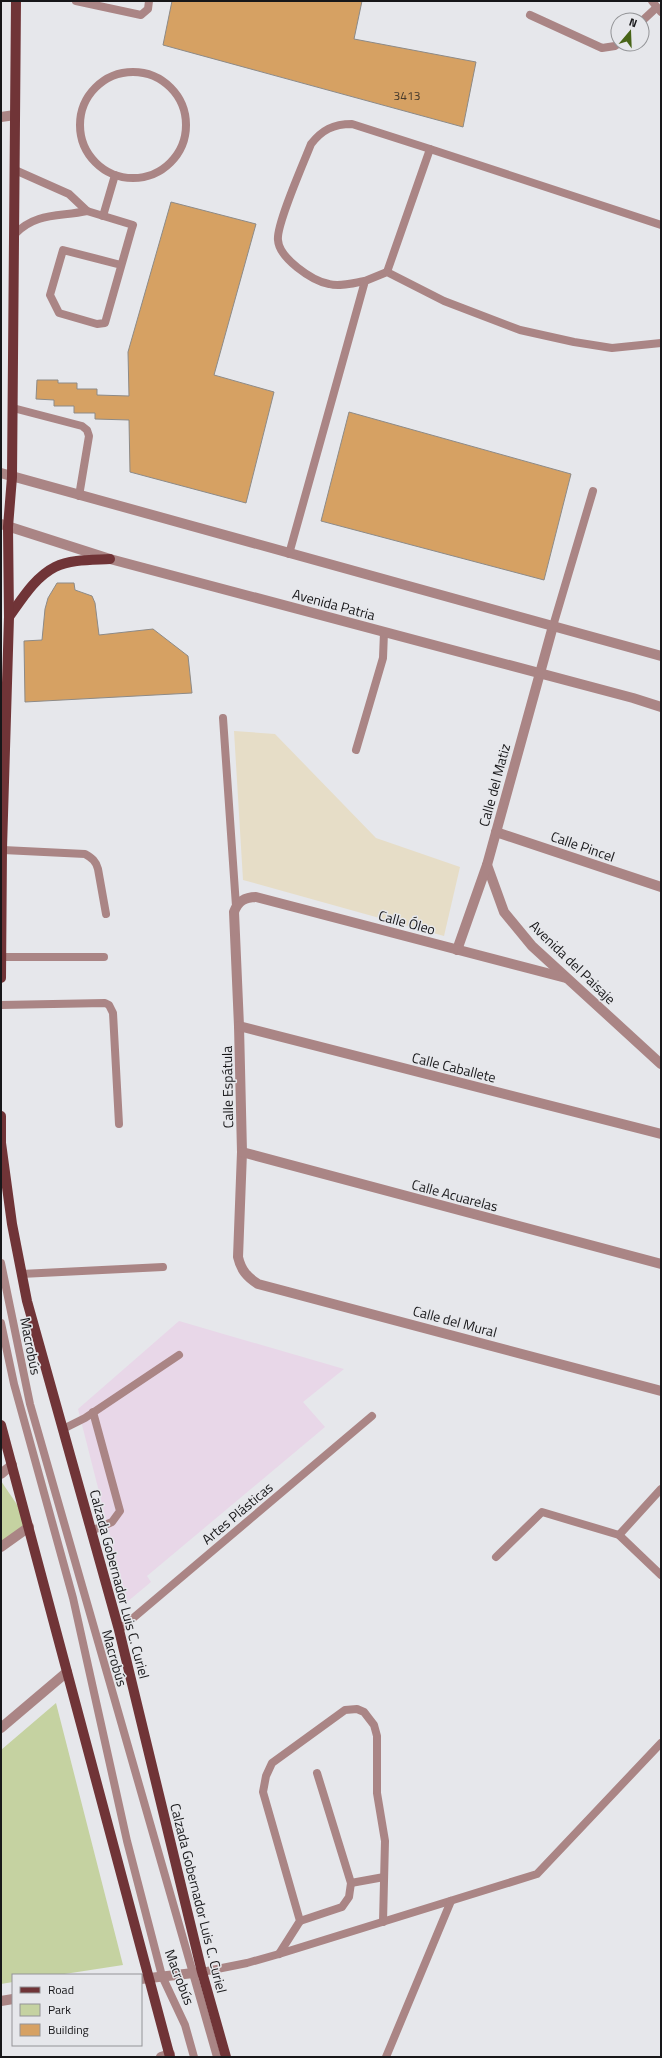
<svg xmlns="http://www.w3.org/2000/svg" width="662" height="2058" viewBox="0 0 662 2058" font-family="'Titillium Web',sans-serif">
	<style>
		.industrial { fill: #e8d7e8 }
		.education { fill: #e6ddc7 }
		.green { fill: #c5d2a1 }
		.building { fill: #d6a163; stroke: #8d8a87 }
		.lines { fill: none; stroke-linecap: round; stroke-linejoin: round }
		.service { stroke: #aa8585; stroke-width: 8 }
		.minor { stroke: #aa8585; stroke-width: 10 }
		.tertiary { stroke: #aa8585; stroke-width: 10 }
		.primary { stroke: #703437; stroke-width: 10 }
		.labels { text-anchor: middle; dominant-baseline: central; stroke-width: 3; stroke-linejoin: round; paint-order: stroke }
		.number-label { font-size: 12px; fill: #473a2c }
		.street-label { font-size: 14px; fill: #171719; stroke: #e6e7eb }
	</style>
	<rect width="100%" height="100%" fill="#e6e7eb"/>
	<polygon class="industrial" points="179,1321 344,1369 303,1402 325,1427 147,1576 151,1582 127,1602 78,1409"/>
	<polygon class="education" points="234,731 275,734 376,838 460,867 444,936 243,880"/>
	<g class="green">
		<polygon points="1,1481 20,1509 27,1526 1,1545"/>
		<polygon points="56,1703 123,1965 58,1975 13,1975 13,1982 1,1984 1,1750"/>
	</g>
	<g class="building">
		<polygon points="172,1 362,1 354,39 476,62 463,127 163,45"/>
		<polygon points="171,202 256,224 214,375 274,392 246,503 130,472 129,420 95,419 95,413 74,413 74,406 54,406 54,400 36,399 37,380 58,380 58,383 77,383 77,389 97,389 97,395 129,396 128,352"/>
		<polygon points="349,412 571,474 544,580 321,521"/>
		<polygon points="57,583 74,583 75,590 92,596 95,603 99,635 153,629 188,656 192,693 25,702 24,641 42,640 45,609 48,598"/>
	</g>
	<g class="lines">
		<g class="service">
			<polyline points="76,1 141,15 148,9 149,1"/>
			<polyline points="652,1 661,12"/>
			<polyline points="530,15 602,48 615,46 618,44"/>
			<polyline points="642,21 656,8"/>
			<circle cx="133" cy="125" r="53"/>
			<polyline points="15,170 69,194 87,211 133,225 132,228 105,323 97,324 59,313 50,295 63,250 121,265"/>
			<polyline points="103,216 115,175"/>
			<path d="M15,234C36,212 60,217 87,211"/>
			<polyline points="387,272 430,149 661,225"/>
			<path d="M365,281C353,283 340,287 329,284C312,281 279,258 278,240C276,225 304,162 311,144C322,130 333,124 352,124L430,149"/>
			<polyline points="13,408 82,426 87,430 89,436 79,496"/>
			<polyline points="289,554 365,281 387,272 444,301 520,330 574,342 612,348 661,343"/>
			<polyline points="553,626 593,491"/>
			<polyline points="223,718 236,906"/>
			<polyline points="356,750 383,658 384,632"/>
			<path d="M3,850L85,854C92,858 96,861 98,869L106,914"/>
			<polyline points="1,957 104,957"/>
			<polyline points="1,1005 105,1003 109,1005 113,1013 119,1124"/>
			<polyline points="1,1263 30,1404 217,2057"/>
			<polyline points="21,1274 163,1267"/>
			<polyline points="1,1323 14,1384 73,1598 127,1841 162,1976 185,2025 194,2057"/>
			<polyline points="63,1429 85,1418 179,1355"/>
			<polyline points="91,1531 112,1522 120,1511 93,1412"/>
			<polyline points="619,1535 661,1489"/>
			<polyline points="496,1557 542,1512 619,1535 661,1575"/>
			<polyline points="119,1630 372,1416"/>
			<polyline points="351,1883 384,1877"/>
			<polyline points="300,1921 342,1907 349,1897 351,1883 317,1773"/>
			<polyline points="279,1954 300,1921 263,1792 266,1776 272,1763 345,1710 357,1709 364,1712 374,1725 377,1736 377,1793 385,1841 383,1922"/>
			<polyline points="202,1972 247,1963 279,1954 537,1874 661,1743"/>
			<polyline points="386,2057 451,1901"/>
		</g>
		<g class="minor">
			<polyline points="1,117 15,115"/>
			<polyline points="496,832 661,887"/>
			<polyline points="487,865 504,912 532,946 661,1064"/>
			<polyline points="457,950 487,865 553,626"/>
			<path d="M566,978L256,897C245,897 238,901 234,912L239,1026L242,1152L238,1257C241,1270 247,1277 258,1284L661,1391"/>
			<polyline points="239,1026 661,1134"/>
			<polyline points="242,1152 661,1264"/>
			<polyline points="1,1474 12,1465"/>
			<polyline points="1,1547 29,1527"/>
			<polyline points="1,1728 67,1672"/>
			<polyline points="141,1979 202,1972"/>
			<polyline points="1,2001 13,1999"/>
			<polyline points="161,2057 170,2054"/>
		</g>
		<g class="tertiary">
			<polyline points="1,473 661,656"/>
			<polyline points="1,524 110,559 633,698 661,707"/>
		</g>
		<g class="primary">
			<path d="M9,617C22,599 35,577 55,567C71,559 93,560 110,559"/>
			<polyline points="1,978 2,848 9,617 8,527 12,477 16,1"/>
			<polyline points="1,1116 1,1143 12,1224 27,1301 119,1630 202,1972 226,2057"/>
			<polyline points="1,1425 170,2057"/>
		</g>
	</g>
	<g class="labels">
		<g class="number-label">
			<text x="407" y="95">3413</text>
		</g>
		<g class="street-label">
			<text transform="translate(334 604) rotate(15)">Avenida Patria</text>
			<text transform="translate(494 785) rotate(-75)">Calle del Matiz</text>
			<text transform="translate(583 846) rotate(19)">Calle Pincel</text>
			<text transform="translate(407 922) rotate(15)">Calle Óleo</text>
			<text transform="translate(573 962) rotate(44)">Avenida del Paisaje</text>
			<text transform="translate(454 1067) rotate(14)">Calle Caballete</text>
			<text transform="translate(227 1087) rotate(-91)">Calle Espátula</text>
			<text transform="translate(455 1195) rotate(15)">Calle Acuarelas</text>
			<text transform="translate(455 1321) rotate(15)">Calle del Mural</text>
			<text transform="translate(31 1346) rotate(79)">Macrobús</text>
			<text transform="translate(237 1513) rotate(-40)">Artes Plásticas</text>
			<text transform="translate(120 1584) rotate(75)">Calzada Gobernador Luis C. Curiel</text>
			<text transform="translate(115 1658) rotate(74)">Macrobús</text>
			<text transform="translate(199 1898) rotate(76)">Calzada Gobernador Luis C. Curiel</text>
			<text transform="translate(180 1977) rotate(69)">Macrobús</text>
		</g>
	</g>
	<rect width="662" height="2058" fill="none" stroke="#171719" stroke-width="4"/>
	<rect x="12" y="1974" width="130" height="72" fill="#e6e7eb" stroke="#939497"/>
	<rect x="20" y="1987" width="20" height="6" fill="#703437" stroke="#939497"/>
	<text x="48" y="1994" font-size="12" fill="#171719">Road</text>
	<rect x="20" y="2004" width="20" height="12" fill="#c5d2a1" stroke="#939497"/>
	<text x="48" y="2014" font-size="12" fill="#171719">Park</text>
	<rect x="20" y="2024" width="20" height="12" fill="#d6a163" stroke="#939497"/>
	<text x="48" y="2034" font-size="12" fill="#171719">Building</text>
	<g transform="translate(630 32) rotate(19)"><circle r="19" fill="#e6e7eb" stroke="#939497"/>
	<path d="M0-3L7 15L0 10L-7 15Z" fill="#486417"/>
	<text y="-6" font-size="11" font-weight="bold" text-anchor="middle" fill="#171719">N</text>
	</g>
</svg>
